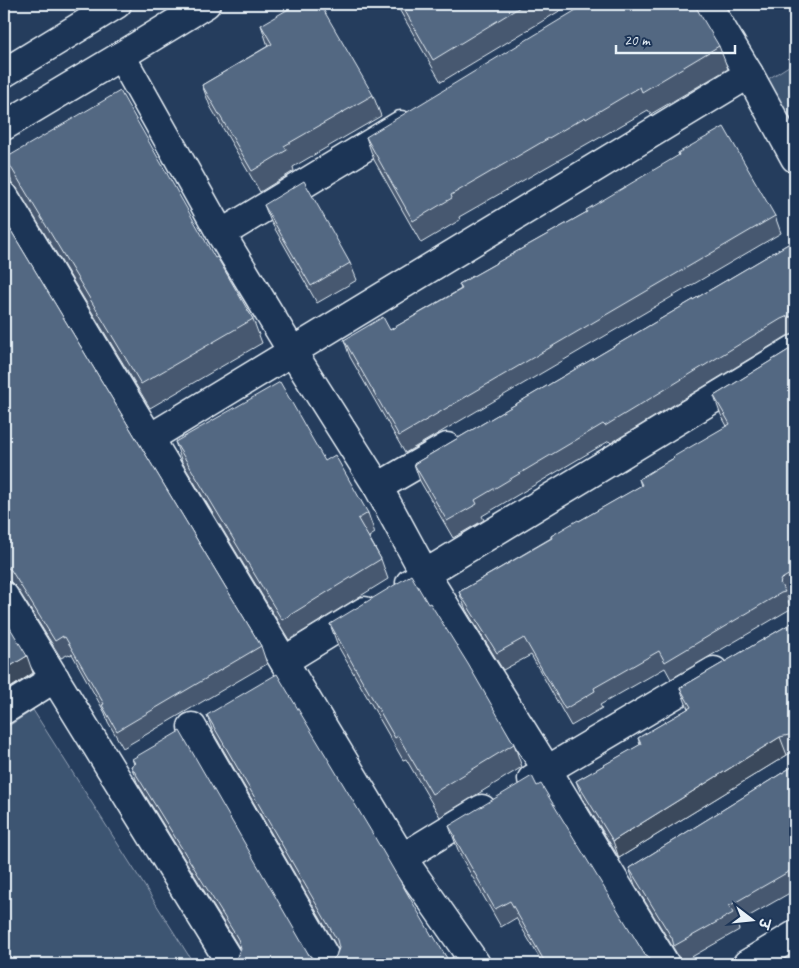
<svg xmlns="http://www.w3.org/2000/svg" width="799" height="968" viewBox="0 0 799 968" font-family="Caveat,'Playpen Sans Deva',sans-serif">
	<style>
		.green { fill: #3e5472; stroke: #93a2b5 }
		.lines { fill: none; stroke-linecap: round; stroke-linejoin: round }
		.street-casing { stroke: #e8f1f8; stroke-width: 31 }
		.secondary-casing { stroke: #e8f1f8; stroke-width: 31 }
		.street { stroke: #1d3557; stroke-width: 28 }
		.secondary { stroke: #1d3557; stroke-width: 28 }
		.wall { fill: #475970; stroke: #e8f1f8 }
		.shaded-wall { fill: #3a485b; stroke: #e8f1f8 }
		.building { fill: #536782; stroke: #e8f1f8 }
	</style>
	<rect width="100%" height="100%" fill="#253d5d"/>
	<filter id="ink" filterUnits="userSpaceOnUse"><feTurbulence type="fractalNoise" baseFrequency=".02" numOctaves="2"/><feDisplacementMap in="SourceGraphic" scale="10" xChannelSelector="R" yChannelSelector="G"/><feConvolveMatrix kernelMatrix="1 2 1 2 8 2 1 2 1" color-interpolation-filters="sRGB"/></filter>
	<g filter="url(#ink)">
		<g class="green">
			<polygon points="795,62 795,137 762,83"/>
			<polygon points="33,710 194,964 4,964 4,729"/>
		</g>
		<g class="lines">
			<g class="street-casing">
				<g id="street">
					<polyline points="707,4 749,74 795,158"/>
					<polyline points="121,56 221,234 292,351 378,487 425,574 547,770 665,964"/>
					<polyline points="4,196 402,858 476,964"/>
					<polyline points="221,234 401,125"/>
					<polyline points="150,438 749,74"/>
					<polyline points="378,487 447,447"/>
					<polyline points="410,583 795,349"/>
					<polyline points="4,596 231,964"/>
					<polyline points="284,661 365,611"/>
					<polyline points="4,710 55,678"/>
					<polyline points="192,727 329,964"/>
					<polyline points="532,779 714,671"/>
					<polyline points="402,858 482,809"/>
					<polyline points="747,964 795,935"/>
				</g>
			</g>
			<g class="secondary-casing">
				<g id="secondary">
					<polyline points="4,73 117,4"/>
					<polyline points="4,126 121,56 206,4"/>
				</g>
			</g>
			<use href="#street" class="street"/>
			<use href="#secondary" class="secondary"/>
		</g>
		<g class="wall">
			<polygon points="396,4 571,4 441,82"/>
			<polygon points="261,25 373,95 381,116 293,167 294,171 260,192 210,106 202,85 268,46"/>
			<polygon points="719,46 728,69 651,114 648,110 594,141 594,140 459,217 460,220 421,243 374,160 366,137"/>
			<polygon points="678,153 775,216 781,233 405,453 350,357 344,340 390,330 461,289 459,284 587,212 679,156"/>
			<polygon points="4,158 215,258 253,319 262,343 150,408 17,188 12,183"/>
			<polygon points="264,205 350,263 357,280 317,303 271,222"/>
			<polygon points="4,219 261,646 267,664 123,748 108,722 105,713 72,654 70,655 69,654 61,658 17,588 11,582 4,581"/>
			<polygon points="795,240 795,334 787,336 611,443 609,441 482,516 484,520 453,538 420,481 414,464"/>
			<polygon points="795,346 795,592 787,597 791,609 787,611 671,679 665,668 600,705 602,708 571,726 531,655 503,670 466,610 459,592 551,538 551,536 579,521 641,486 639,479 727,426 720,413 714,396"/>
			<polygon points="175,442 325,461 368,513 375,533 369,537 381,559 388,579 289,640 182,462"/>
			<polygon points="428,604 514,744 522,767 440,817 406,759 403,760 338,646 330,624"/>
			<polygon points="795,621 795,752 787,755 619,858 583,799 576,781 640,745 638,738 688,709 680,688"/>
			<polygon points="207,715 432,936 448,960 460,964 240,964 237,957 240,949 137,782 131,766 134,764 132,759 315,961 323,963 331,961 336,956 338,949 213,732"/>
			<polygon points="795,765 795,890 737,923 739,930 681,963 677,954 635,885 629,868"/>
			<polygon points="537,786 645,955 650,959 652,964 543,964 516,918 501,927 460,855 449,826"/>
		</g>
		<g class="shaded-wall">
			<polygon points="27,656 33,673 4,692 4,670"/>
			<polygon points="780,737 787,755 619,858 613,841"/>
		</g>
		<g class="building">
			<polygon points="297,4 320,4 373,95 284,146 287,150 252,171 202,85 272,44 261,25"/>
			<polygon points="401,4 525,4 433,60"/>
			<polygon points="586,4 694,4 719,46 642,92 640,87 586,119 585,117 451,195 452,198 413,221 366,137"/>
			<polygon points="120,91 215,258 217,257 253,319 141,384 9,164 4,159"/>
			<polygon points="724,127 775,216 399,436 344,340 383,317 390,330 462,289 459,284 587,212 586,210 679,155 678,153"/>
			<polygon points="304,181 350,263 311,286 264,205"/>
			<polygon points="4,219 261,646 117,731 102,705 104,704 65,637 63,638 63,636 55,641 11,570 4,565"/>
			<polygon points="795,240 795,305 789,309 794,318 788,316 781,319 605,426 603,424 475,500 477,504 447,521 414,464"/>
			<polygon points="795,346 795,571 780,580 781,582 780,583 785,592 781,593 665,662 659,651 594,688 595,691 565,709 524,638 497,653 459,592 552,538 551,536 578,520 579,521 642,485 639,479 674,458 673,457 730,424 714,396"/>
			<polygon points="280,382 325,461 335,455 368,513 358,519 381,559 282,620 175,442"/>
			<polygon points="411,575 428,604 430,603 468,664 514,744 432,794 398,736 395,738 330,624"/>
			<polygon points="4,618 27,656 4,670"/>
			<polygon points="795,621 795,737 789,735 780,737 613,841 576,781 641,744 638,738 691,707 680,688"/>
			<polygon points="277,674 374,836 432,936 433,935 448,960 455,956 460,964 242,964 237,957 241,948 238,939 131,766 135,763 132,759 180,731 309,955 315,961 323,963 331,961 336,956 339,948 337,940 207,715"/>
			<polygon points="795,765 795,868 729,906 733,913 674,946 672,938 629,868"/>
			<polygon points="532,776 537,786 541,784 645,955 650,959 649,960 652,964 546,964 510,901 495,909 454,837 455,836 449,826"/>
		</g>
	</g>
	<rect width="799" height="968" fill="none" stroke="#1d3557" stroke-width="20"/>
	<rect x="10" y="10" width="779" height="948" fill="none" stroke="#e8f1f8" stroke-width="2" filter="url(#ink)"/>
	<g transform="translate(752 920) rotate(106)" stroke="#1d3557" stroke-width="4" paint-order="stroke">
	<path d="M0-4L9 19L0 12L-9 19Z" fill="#e8f1f8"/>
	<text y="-8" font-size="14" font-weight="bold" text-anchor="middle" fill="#e8f1f8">उ</text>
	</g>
	<path d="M616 45v8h119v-8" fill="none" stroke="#e8f1f8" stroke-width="2.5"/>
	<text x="624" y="45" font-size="15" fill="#e8f1f8" stroke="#1d3557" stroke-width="4" paint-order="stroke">20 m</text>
</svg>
